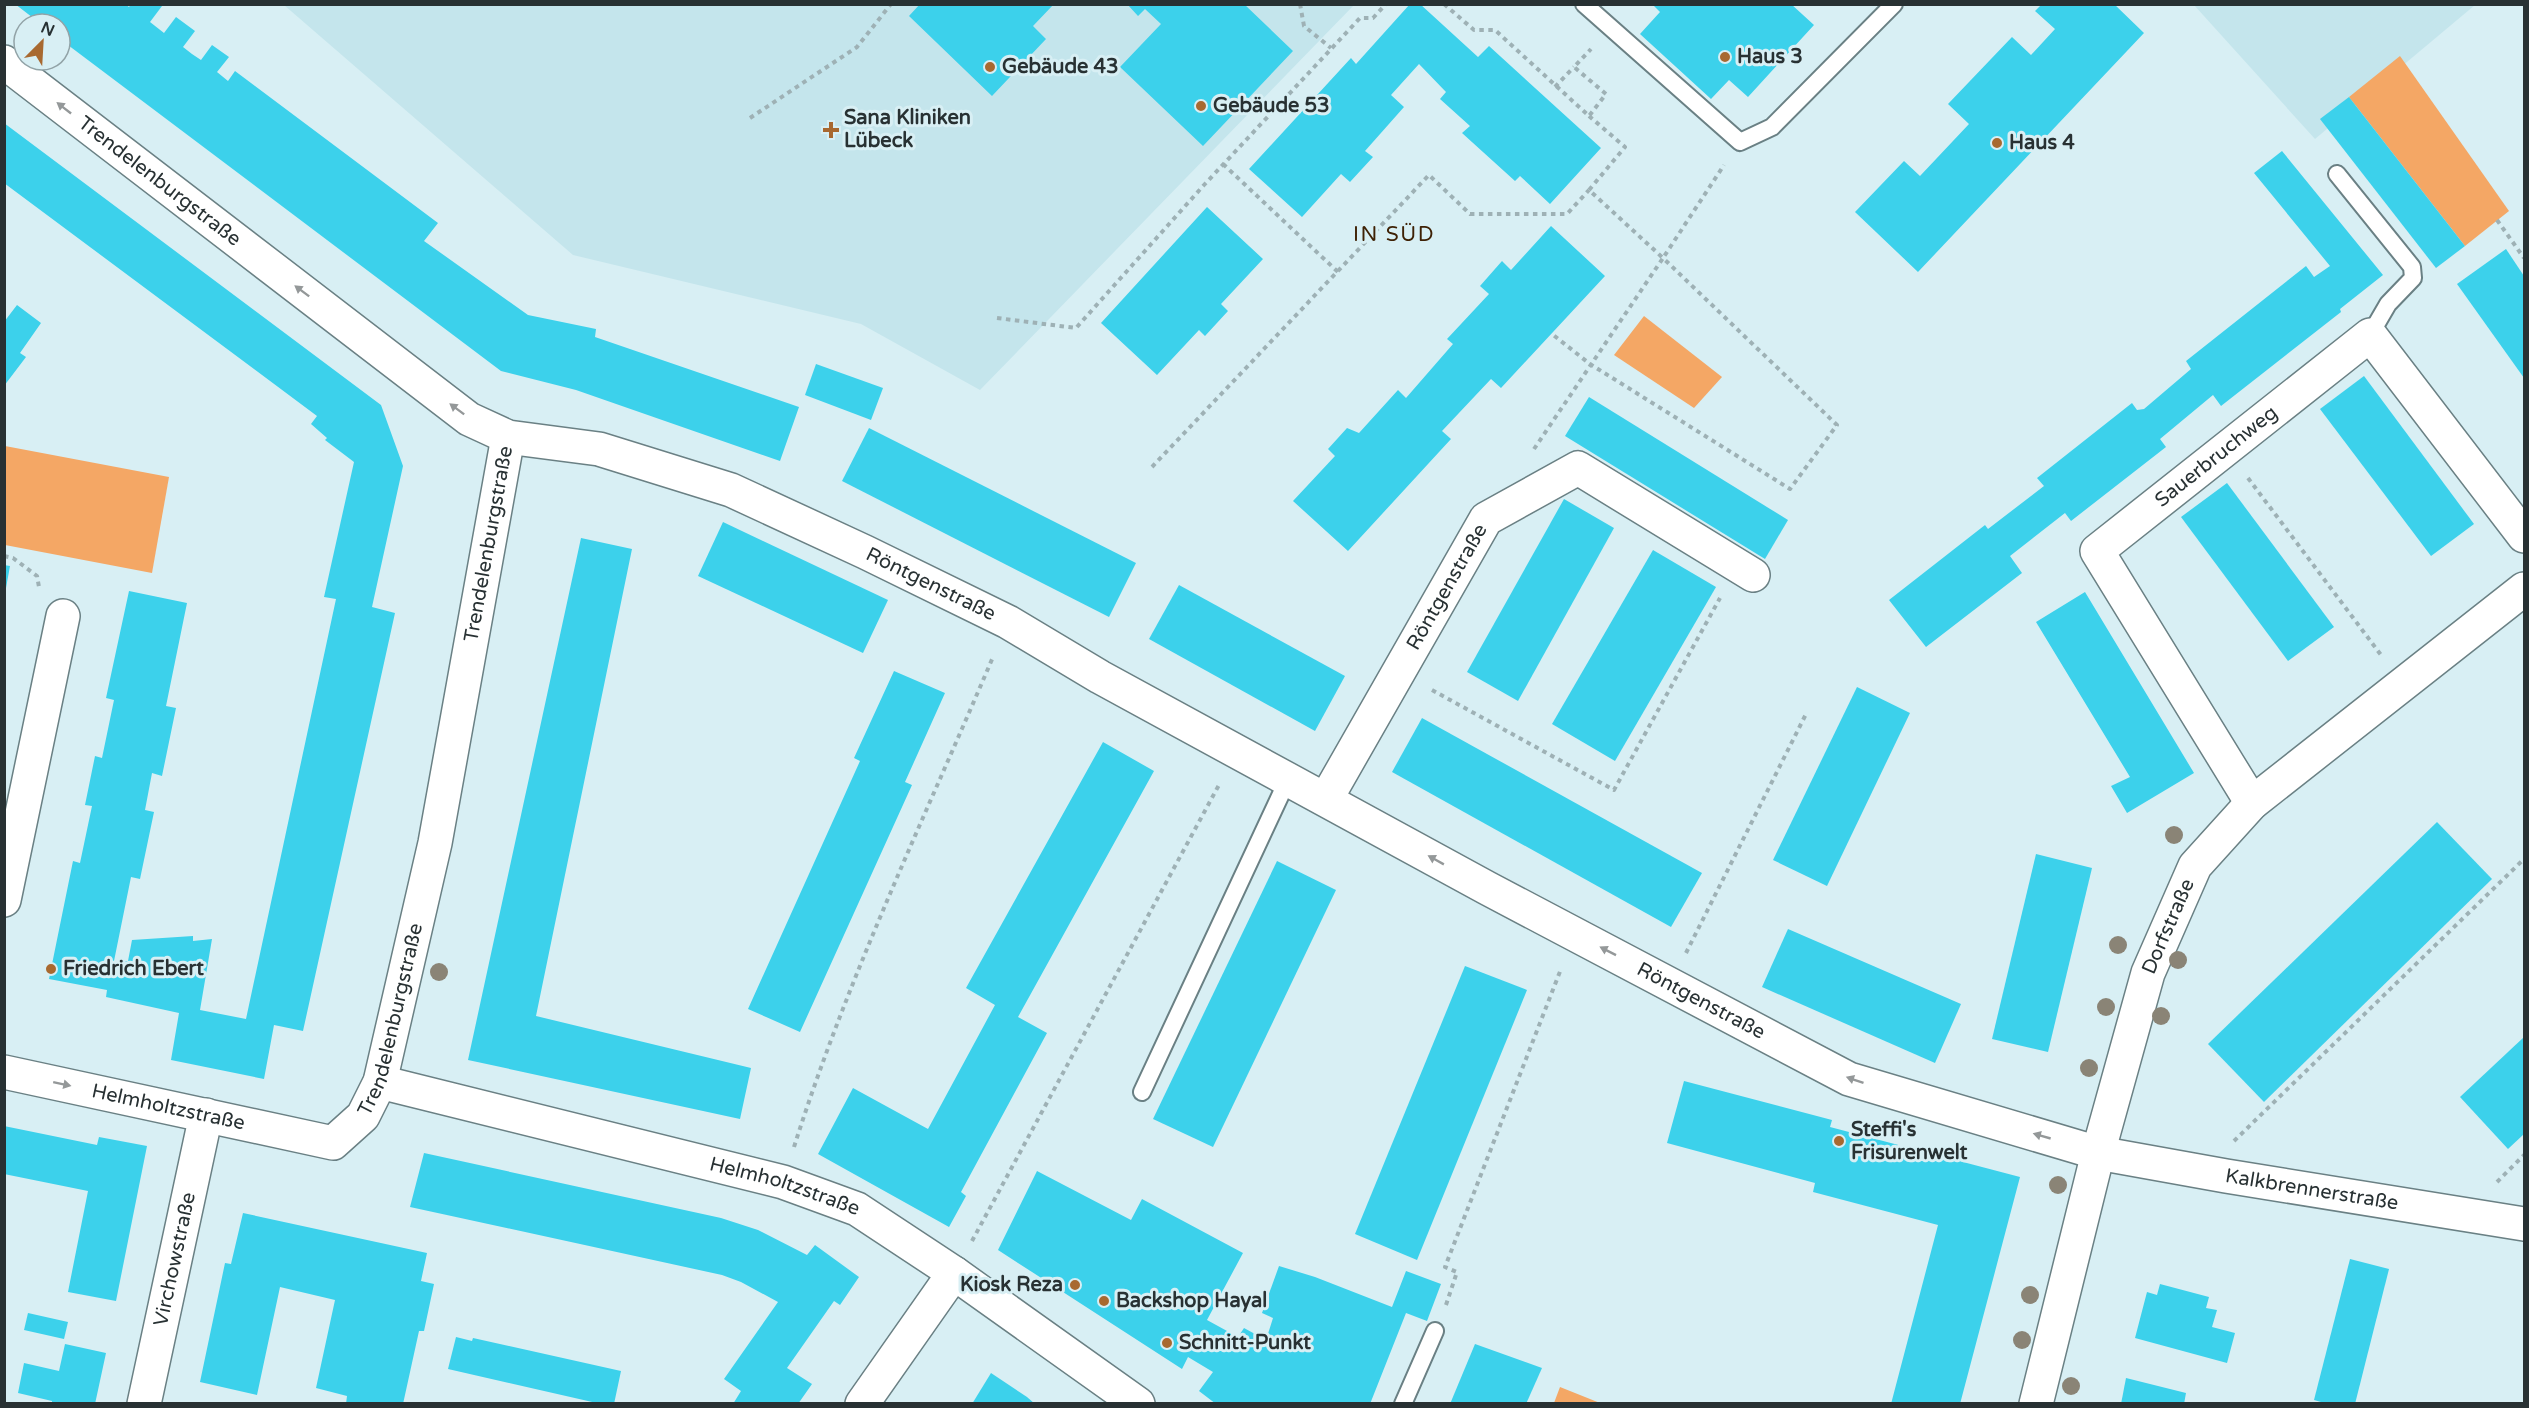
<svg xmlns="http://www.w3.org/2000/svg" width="2529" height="1408" viewBox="0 0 2529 1408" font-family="'Varela Round',sans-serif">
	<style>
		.built { fill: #c4e5ec }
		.green { fill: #f4a765 }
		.building { fill: #3cd1eb }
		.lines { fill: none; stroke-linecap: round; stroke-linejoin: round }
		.lane-casing { stroke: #6a8084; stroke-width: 20 }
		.street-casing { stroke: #6a8084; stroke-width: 36 }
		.path { stroke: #9eb1b5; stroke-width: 4; stroke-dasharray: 4.5 4.5; stroke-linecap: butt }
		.lane { stroke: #fff; stroke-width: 16 }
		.street { stroke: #fff; stroke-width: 33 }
		.tree { fill: #8a8476 }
		.oneway { fill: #949899 }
		.poi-dot { fill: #a86930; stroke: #d8eff4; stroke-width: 2 }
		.labels { text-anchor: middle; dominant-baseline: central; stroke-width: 6; stroke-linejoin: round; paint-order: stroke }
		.poi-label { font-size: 20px; font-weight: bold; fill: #283133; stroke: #d8eff4; text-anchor: start }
		.street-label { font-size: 20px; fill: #283133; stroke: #d8eff4 }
		.neighbourhood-label { font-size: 21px; letter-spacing: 1.5px; fill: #3e2105; stroke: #d8eff4 }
	</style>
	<rect width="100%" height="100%" fill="#d8eff4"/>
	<g class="built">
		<polygon points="284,5 1354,5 980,390 861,324 573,255"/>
		<polygon points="2194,5 2475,5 2315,139"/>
	</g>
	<g class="green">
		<polygon points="2400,56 2509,211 2465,246 2349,97"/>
		<polygon points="1644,316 1722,377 1694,408 1614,355"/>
		<polygon points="5,446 169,477 152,573 5,545"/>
		<polygon points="1560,1387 1600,1403 1554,1403"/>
	</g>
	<g class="building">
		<polygon points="15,4 125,4 129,7 131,4 161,4 162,6 150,22 164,33 176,17 195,31 183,47 192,54 201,60 212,45 229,57 217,72 228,81 235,71 438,223 424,241 528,315 596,329 595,337 799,407 780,461 576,390 501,371 60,39 60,24 41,24"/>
		<polygon points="920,4 1054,4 1033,26 1046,39 992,96 909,16"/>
		<polygon points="1127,4 1244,4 1293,51 1203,146 1120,67 1161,24 1145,9 1138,16"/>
		<polygon points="1410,4 1420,4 1478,57 1489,46 1601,148 1550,204 1520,176 1515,181 1462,133 1470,126 1440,99 1446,92 1419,64 1391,95 1404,107 1365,151 1373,157 1350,182 1341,174 1302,217 1249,169 1351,58 1356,64"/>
		<polygon points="1652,4 1791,4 1814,25 1748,97 1729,80 1711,99 1640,34 1660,12"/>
		<polygon points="2042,4 2114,4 2144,33 1918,272 1855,212 1904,161 1920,176 1969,124 1948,104 2012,37 2031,55 2055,29 2035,11"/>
		<polygon points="2349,97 2465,246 2436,268 2320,119"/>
		<polygon points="4,123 381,405 403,466 372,607 395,613 303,1031 274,1025 264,1079 171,1060 179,1013 106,997 107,990 49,979 73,861 80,863 92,806 85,805 95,756 102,758 114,700 106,698 129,591 187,603 166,706 176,708 162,776 152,773 145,810 154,812 140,879 131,877 114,961 128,961 132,940 193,936 193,941 212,939 200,1010 246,1019 336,599 324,597 354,462 325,440 327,438 311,424 317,416 4,183"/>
		<polygon points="2282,151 2383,275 2340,309 2341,312 2221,406 2213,395 2160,439 2166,447 2071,521 2065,513 2010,556 2022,573 1926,647 1889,600 1985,525 1988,529 2044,486 2037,478 2132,403 2137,410 2144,409 2191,369 2186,361 2306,266 2314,277 2330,266 2254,173"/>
		<polygon points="1207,207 1263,259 1221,304 1228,311 1205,336 1199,330 1157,375 1101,323"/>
		<polygon points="1551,226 1605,276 1501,388 1491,379 1442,431 1451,439 1348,551 1293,501 1335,456 1328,449 1347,428 1359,433 1398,390 1406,398 1453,344 1447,339 1489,294 1480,286 1502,261 1511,270"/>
		<polygon points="2506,249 2524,276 2524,378 2457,284"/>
		<polygon points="17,305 41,323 20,353 26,357 4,386 4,322"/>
		<polygon points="816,364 883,388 871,420 805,395"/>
		<polygon points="2364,376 2474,524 2431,556 2320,409"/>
		<polygon points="1589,397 1788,520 1765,559 1565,436"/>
		<polygon points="869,428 1136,563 1109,617 842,481"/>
		<polygon points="2227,483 2334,627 2288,661 2181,517"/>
		<polygon points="1564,499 1614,528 1518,701 1467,672"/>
		<polygon points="723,522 888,600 863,653 698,576"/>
		<polygon points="581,538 632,549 536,1016 751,1068 740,1119 468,1060"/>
		<polygon points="1653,550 1716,587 1615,761 1552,724"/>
		<polygon points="4,565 10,566 6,588 4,588"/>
		<polygon points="1179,585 1345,676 1315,731 1149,639"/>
		<polygon points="2085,592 2194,773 2127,813 2111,786 2130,777 2036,622"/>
		<polygon points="894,671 945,693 905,782 912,785 800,1032 748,1009 860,761 854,758"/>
		<polygon points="1857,687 1910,713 1827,886 1773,860"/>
		<polygon points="1422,718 1702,873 1671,927 1392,772"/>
		<polygon points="1103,742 1154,771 1018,1017 1047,1033 961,1192 966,1196 949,1227 818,1154 853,1088 928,1129 995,1005 966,988"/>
		<polygon points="2437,822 2492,879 2264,1102 2208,1044"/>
		<polygon points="2036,854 2092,868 2048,1052 1992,1039"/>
		<polygon points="1277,861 1336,890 1213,1147 1153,1119"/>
		<polygon points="1788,929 1961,1004 1935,1063 1762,987"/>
		<polygon points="1465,966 1527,990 1417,1260 1355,1234"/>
		<polygon points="2524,1037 2524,1134 2508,1149 2460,1097"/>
		<polygon points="1684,1081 1832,1120 1830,1127 2020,1177 1960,1404 1891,1404 1938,1225 1813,1192 1815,1183 1667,1143"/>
		<polygon points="4,1126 97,1145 99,1137 147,1146 116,1301 68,1292 88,1191 4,1174"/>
		<polygon points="424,1153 721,1218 758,1230 807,1255 815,1245 859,1277 840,1305 834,1301 787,1368 812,1384 798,1404 733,1404 741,1391 724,1379 778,1302 741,1282 722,1275 410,1207"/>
		<polygon points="1037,1171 1131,1220 1142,1199 1243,1253 1207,1320 1238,1337 1244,1328 1266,1340 1273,1318 1262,1313 1279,1266 1315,1277 1392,1307 1406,1271 1441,1284 1427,1321 1406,1313 1370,1404 1216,1404 1199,1391 1213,1372 1188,1357 1182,1369 998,1250"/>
		<polygon points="243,1213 427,1253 421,1281 434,1284 424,1331 419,1331 403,1404 346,1404 347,1396 316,1388 335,1300 280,1287 257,1395 200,1382 225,1263 231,1264"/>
		<polygon points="2350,1259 2389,1269 2355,1404 2328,1404 2314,1400"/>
		<polygon points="2160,1284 2209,1297 2206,1308 2217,1310 2212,1327 2235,1333 2227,1363 2135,1338 2147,1292 2157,1295"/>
		<polygon points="28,1313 68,1322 64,1339 24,1330"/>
		<polygon points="456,1337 472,1341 473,1338 621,1371 614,1404 601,1404 448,1369"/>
		<polygon points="65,1344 106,1353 95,1404 52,1404 52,1401 18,1393 24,1363 59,1371"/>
		<polygon points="1475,1344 1542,1368 1526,1404 1450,1404"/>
		<polygon points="991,1373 1027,1397 1035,1404 972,1404"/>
		<polygon points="2126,1378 2186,1393 2184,1404 2121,1404"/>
	</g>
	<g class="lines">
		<g class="lane-casing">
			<g id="lane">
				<polyline points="1584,4 1740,142 1772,127 1894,4"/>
				<polyline points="2337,174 2412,267 2413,278 2388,304 2370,335"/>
				<polyline points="1142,1092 1288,779"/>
				<polyline points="1403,1404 1435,1331"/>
			</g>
		</g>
		<g class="street-casing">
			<g id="street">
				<path id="s1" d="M4,62L469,419L508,437L599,449L731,490L865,552L1008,622L1100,677L1487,888L1849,1079L2098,1153L2226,1176L2524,1224"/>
				<path id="s2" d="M1326,799L1486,519L1578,468L1753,575"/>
				<path id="s3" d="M2252,803L2097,551L2370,335L2524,536"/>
				<polyline points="4,900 63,616"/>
				<path id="s4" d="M4,1072L333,1143L363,1116L380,1082L435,843L508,437"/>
				<path id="s5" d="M380,1082L783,1182L857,1209L954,1273L1138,1404"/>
				<path id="s6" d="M144,1404L206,1115"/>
				<polyline points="862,1404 954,1273"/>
				<path id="s7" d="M2036,1404L2098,1153L2148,973L2195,866L2252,803L2524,589"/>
			</g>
		</g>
		<g class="path">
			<polyline points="1300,4 1304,26 1331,48"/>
			<polyline points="1444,4 1474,30 1495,30 1589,116 1606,94 1574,67 1591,49"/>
			<polyline points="1555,87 1574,67"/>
			<polyline points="1589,116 1625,147 1589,190 1663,258 1724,165"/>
			<polyline points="750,118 857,47 891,4"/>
			<polyline points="1223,164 1338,272"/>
			<polyline points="2497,220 2524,258"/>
			<polyline points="997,318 1076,328 1204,185 1360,18 1373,18 1386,4"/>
			<polyline points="1534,449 1663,258 1837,425 1790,489 1590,364 1552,334"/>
			<polyline points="1152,467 1429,175 1470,214 1567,214 1589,190"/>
			<polyline points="2248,478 2381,655"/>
			<polyline points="4,556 13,558 37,576 39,587"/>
			<polyline points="1432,690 1614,790 1720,598"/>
			<polyline points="1686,953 1806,714"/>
			<polyline points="2234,1141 2524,859"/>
			<path d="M794,1147C847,979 924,819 993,657"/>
			<polyline points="2497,1182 2524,1155"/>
			<polyline points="972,1241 1220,783"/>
			<polyline points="1446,1305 1457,1272 1445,1267 1561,969"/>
		</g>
		<use href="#lane" class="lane"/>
		<use href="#street" class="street"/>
	</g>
	<g class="tree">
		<circle cx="2174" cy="835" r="9"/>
		<circle cx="2118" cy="945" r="9"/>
		<circle cx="2178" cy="960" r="9"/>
		<circle cx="439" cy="972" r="9"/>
		<circle cx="2106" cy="1007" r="9"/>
		<circle cx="2161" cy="1016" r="9"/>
		<circle cx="2089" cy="1068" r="9"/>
		<circle cx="2058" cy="1185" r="9"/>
		<circle cx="2030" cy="1295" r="9"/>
		<circle cx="2022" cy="1340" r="9"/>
		<circle cx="2071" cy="1386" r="9"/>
	</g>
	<defs><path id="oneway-solid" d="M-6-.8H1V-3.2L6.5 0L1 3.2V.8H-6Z" transform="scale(1.5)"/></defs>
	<g class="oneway">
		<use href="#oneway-solid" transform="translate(64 108) rotate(-142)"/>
		<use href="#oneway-solid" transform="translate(302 291) rotate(-143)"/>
		<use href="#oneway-solid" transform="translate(457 409) rotate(-143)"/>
		<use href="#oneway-solid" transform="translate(1436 860) rotate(-151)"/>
		<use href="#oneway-solid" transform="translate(1608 951) rotate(-153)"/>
		<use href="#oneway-solid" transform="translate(1855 1080) rotate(-161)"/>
		<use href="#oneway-solid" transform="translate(62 1084) rotate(12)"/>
		<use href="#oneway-solid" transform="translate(2042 1136) rotate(-164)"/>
	</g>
	<g class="poi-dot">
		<circle cx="1725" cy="57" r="6"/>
		<circle cx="990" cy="67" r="6"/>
		<circle cx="1201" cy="106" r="6"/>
		<path d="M828 121h6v6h6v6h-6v6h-6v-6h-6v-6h6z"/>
		<circle cx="1997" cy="143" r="6"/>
		<circle cx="51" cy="969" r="6"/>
		<circle cx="1839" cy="1141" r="6"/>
		<circle cx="1075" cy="1285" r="6"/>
		<circle cx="1104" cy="1301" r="6"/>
		<circle cx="1167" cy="1343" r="6"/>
	</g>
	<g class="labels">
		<g class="poi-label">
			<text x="1737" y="57">Haus 3</text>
			<text x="1002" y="67">Gebäude 43</text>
			<text x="1213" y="106">Gebäude 53</text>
			<text x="844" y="118">Sana Kliniken<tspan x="844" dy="23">Lübeck</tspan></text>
			<text x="2009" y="143">Haus 4</text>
			<text x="63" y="969">Friedrich Ebert</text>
			<text x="1851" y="1130">Steffi's<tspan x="1851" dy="23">Frisurenwelt</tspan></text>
			<text x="1063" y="1285" text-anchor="end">Kiosk Reza</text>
			<text x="1116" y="1301">Backshop Hayal</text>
			<text x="1179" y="1343">Schnitt-Punkt</text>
		</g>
		<g class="street-label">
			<text stroke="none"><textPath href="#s1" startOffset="196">Trendelenburgstraße</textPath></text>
			<text stroke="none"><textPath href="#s3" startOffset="448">Sauerbruchweg</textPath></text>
			<text stroke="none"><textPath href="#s4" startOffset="964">Trendelenburgstraße</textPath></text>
			<text stroke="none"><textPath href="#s1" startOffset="1080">Röntgenstraße</textPath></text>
			<text stroke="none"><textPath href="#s2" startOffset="244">Röntgenstraße</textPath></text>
			<text stroke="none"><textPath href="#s7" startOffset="496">Dorfstraße</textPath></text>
			<text stroke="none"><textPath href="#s1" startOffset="1956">Röntgenstraße</textPath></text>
			<text stroke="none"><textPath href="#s4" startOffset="478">Trendelenburgstraße</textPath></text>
			<text stroke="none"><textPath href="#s4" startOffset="168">Helmholtzstraße</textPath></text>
			<text stroke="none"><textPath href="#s5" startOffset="418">Helmholtzstraße</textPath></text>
			<text stroke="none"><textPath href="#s1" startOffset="2600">Kalkbrennerstraße</textPath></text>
			<text stroke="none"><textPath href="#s6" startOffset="148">Virchowstraße</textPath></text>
		</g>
		<g class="neighbourhood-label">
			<text x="1394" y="234">IN SÜD</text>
		</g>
	</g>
	<rect width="2529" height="1408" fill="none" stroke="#283133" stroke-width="12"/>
	<g transform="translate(42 42) rotate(24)"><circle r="28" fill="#d8eff4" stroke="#92a3a7" stroke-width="1.5"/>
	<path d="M0-4.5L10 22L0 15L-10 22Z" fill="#a86930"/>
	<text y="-9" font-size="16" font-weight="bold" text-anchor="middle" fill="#283133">N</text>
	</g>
</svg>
